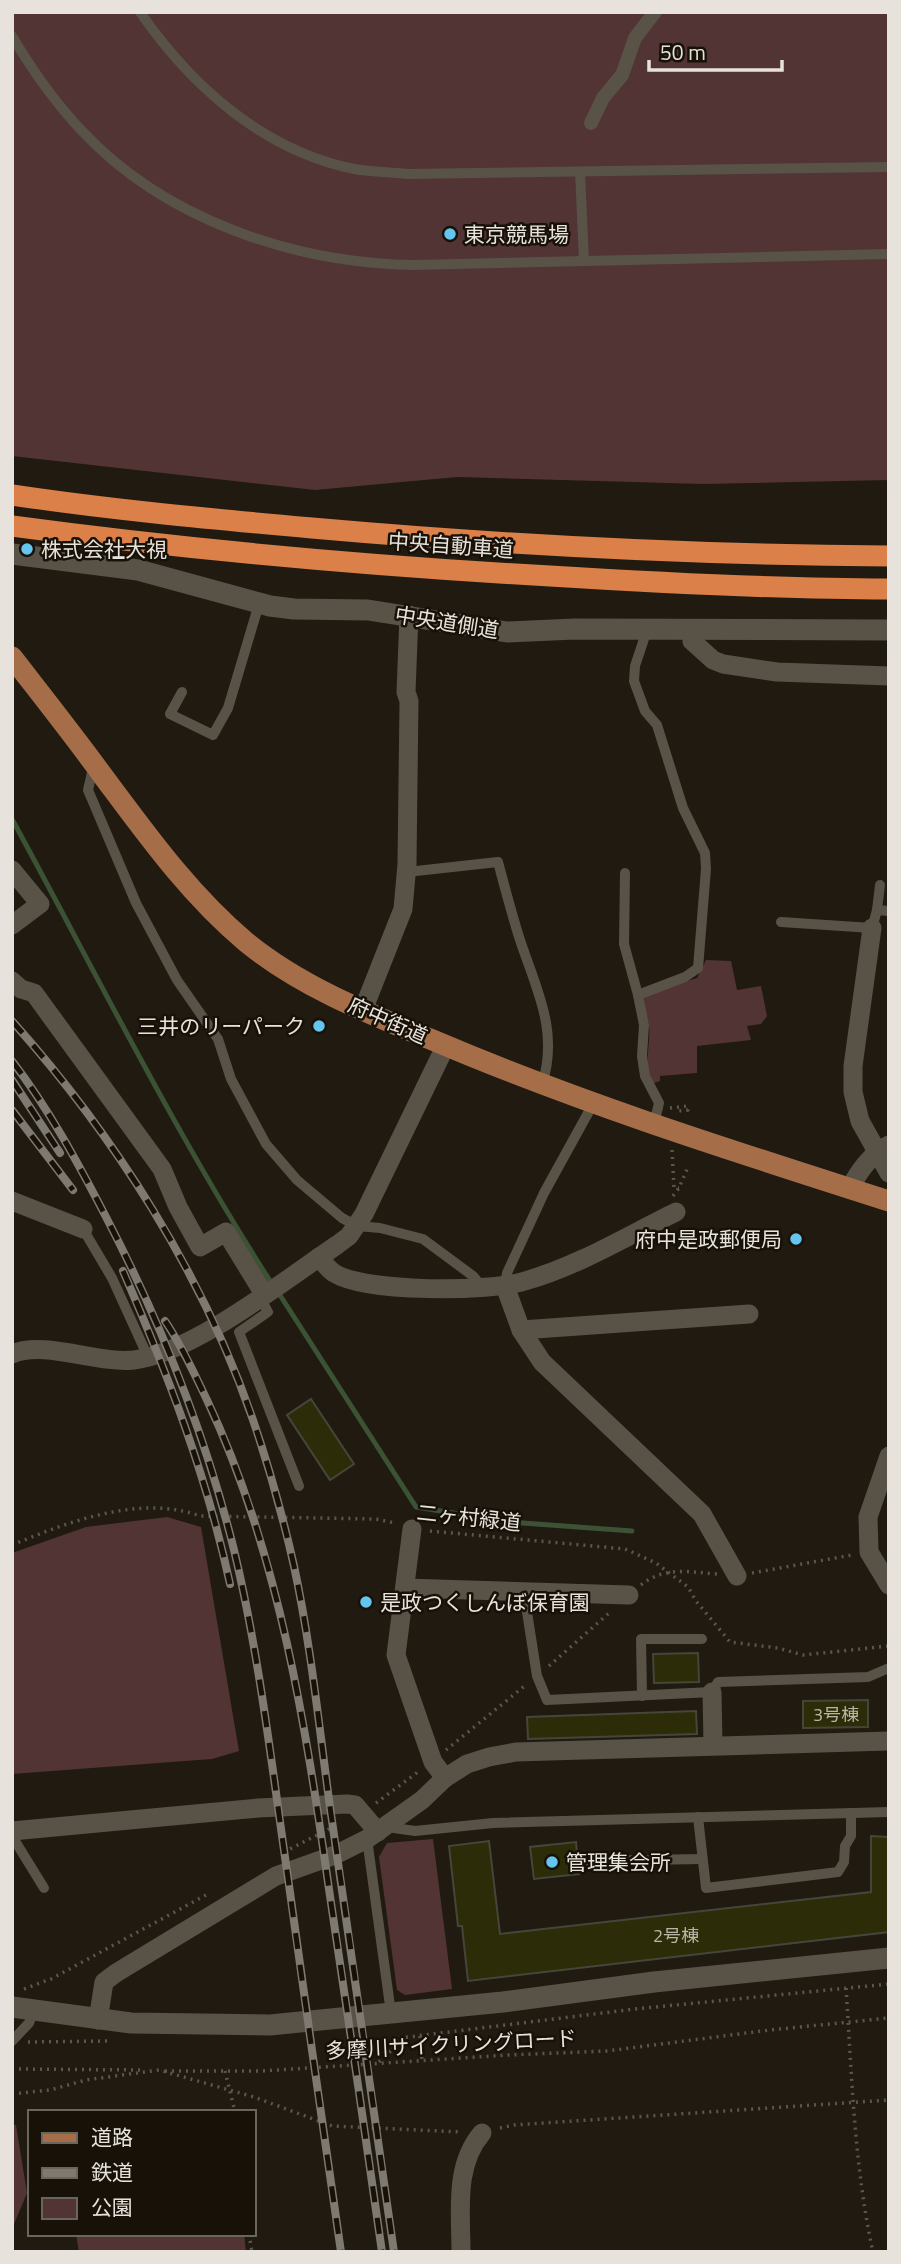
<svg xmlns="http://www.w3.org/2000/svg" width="901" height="2264" viewBox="0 0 901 2264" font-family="'Titillium Web','Noto Sans JP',sans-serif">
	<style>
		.green { fill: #513433 }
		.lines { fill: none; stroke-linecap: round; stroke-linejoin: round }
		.stream { stroke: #3b5235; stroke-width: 5 }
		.building { fill: #2c2d08; stroke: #45463a; stroke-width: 2 }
		.path { stroke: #5c574e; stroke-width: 3.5; stroke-dasharray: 2 5; stroke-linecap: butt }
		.service { stroke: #585247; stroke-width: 10 }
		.pedestrian { stroke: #585247; stroke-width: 14 }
		.minor { stroke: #585247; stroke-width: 19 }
		.tertiary { stroke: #585247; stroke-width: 21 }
		.primary { stroke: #a66e48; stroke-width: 21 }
		.motorway { stroke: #da8048; stroke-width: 21 }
		.rail-casing { stroke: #7e7971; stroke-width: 8 }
		.rail { stroke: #171108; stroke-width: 5; stroke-dasharray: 16; stroke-linecap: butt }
		.poi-dot { fill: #64c5ee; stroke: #171108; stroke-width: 2.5 }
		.labels { text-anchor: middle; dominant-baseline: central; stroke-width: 5; stroke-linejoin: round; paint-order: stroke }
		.number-label { font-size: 18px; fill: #b8b6a7 }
		.poi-label { font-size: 21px; fill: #e7e3dc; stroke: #171108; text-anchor: start }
		.street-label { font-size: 21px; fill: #e7e3dc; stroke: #171108 }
	</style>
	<rect width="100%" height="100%" fill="#201a11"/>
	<g class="green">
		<polygon points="12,12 889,12 889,480 703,484 457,477 315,490 12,456"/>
		<path d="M706,960L731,961L737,990L761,986L767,1016L761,1024L747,1026L751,1040L697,1046V1073L660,1076V1081L654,1083C642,1066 651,1045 649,1026C648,1017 644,1008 644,998L654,991L697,978Z"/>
		<polygon points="167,1517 201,1527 239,1751 212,1759 12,1774 12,1553 86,1527"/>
		<polygon points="433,1839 452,1989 405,1995 397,1990 379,1857 387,1843"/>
		<polygon points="12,2125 16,2125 27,2193 12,2229"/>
		<polygon points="76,2234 244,2234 246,2252 79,2252"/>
	</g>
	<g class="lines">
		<g class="stream">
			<path d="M12,819C97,975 176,1135 272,1284"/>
			<polyline points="278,1292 416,1507 509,1522 632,1531"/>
		</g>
	</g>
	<g class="building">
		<polygon points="311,1399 354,1464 330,1480 287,1415"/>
		<polygon points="698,1653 699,1682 654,1683 653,1654"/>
		<polygon points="868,1700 868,1727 803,1728 803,1701"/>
		<polygon points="696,1711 697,1734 528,1739 527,1717"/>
		<polygon points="871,1836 889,1837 889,1932 468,1981 462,1926 458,1926 449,1846 489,1841 500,1934 871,1892"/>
		<polygon points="576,1842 579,1874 534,1879 530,1847"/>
	</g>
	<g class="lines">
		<g class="path">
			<polyline points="670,1108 687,1106 688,1110 678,1111"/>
			<polyline points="672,1150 674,1188 679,1188"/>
			<polyline points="673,1196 679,1188 688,1167"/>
			<polyline points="430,1531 625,1549 656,1563 688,1587 696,1601 730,1642 778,1648 803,1655 889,1646"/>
			<path d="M12,1545C68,1522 140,1494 200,1516L376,1519L395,1523"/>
			<polyline points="752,1573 852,1555"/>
			<path d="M641,1585C665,1566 689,1572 717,1574"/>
			<polyline points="549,1666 609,1613"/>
			<polyline points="446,1750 527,1684"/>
			<polyline points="376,1803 418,1772"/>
			<polyline points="284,1852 339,1824"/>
			<path d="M846,1988C852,2077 854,2165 873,2252"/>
			<polyline points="24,1989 51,1979 206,1895"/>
			<polyline points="420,2036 422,2061"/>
			<polyline points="392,2039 635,2009 889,1984"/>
			<polyline points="28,2042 108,2041"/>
			<polyline points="379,2062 397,2045 397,2039"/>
			<polyline points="12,2069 144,2070"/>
			<polyline points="165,2071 262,2071 508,2055 607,2051 770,2030 889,2018"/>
			<polyline points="225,2071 235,2112"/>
			<polyline points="12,2094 50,2090 86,2080 159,2070 254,2097 332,2126 461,2132"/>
			<polyline points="500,2128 514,2125 889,2100"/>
			<polyline points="249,2234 252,2252"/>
		</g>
		<g class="service">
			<path d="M140,12C192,87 263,150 354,169C372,172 390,172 408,174L889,167"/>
			<path d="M12,36C32,70 54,101 81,130C165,220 294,263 414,265L889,254"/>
			<polyline points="580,172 584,261"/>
			<polyline points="182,692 170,714 213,735 228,708 259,604"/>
			<polyline points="93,768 88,790 136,903 177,980 218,1039 231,1079 266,1144 297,1180 342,1218 357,1226 380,1228 423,1239 473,1276 482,1287"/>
			<path d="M407,872L498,862C505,888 512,915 520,940C537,991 559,1031 542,1085"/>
			<polyline points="625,873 624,944 638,995 644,1025 642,1056 645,1076 659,1103 654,1124"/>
			<polyline points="877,910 889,911"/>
			<polyline points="781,922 872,928 877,910 880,885"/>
			<polyline points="638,995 685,977 698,968 706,869 705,853 683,808 657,725 645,711 634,681 635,666 647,630"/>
			<polyline points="83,1229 112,1278 148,1357"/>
			<polyline points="505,1286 507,1273 544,1193 593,1104"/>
			<polyline points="260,1297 268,1312 239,1332 299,1486"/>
			<polyline points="524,1593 537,1676 547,1700 712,1692 718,1682 868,1677 889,1668"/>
			<polyline points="642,1696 641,1639 702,1639"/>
			<polyline points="698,1817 706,1888 838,1872 844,1862 845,1846 851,1836 851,1813"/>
			<polyline points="387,1827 415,1831 493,1823 889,1812"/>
			<polyline points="12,1836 44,1888"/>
			<polyline points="367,1839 391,2013"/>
			<polyline points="588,1861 701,1859"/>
			<polyline points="12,2041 29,2023 34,2010"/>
		</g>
		<polyline class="pedestrian" points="591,123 603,98 622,75 635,38 655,12"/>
		<g class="minor">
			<polyline points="693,630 692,641 713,660 723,664 777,672 889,676"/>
			<polyline points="12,870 40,904 12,925"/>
			<polyline points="872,928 853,1066 853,1092 860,1121 889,1173"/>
			<polyline points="12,981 21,989 34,993 162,1169 178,1207 200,1247 226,1232 264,1294"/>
			<polyline points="363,1010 403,909 407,864 409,701 406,692 409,615"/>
			<path d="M849,1189C860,1170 870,1155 889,1145"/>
			<polyline points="12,1201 83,1229"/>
			<path d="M319,1257C323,1262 328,1269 334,1273C366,1293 489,1292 525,1281C578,1266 627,1236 676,1212"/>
			<polyline points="505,1286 521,1330 542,1362 702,1514 737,1576"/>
			<polyline points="521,1330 749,1314"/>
			<path d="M12,1354C44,1340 98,1364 134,1360C193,1353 286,1279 337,1245L349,1236L364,1214L446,1045"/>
			<polyline points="889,1456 868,1517 869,1552 889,1585"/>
			<polyline points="412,1529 396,1655 433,1762 445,1778"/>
			<polyline points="405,1588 629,1595"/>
			<polyline points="712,1692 713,1745"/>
			<polyline points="12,1831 258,1808 347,1804 355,1805 378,1832"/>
			<polyline points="98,2020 104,1982 116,1973 276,1876 335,1855 367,1839 422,1800 445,1778 467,1764 489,1757 516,1752 889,1741"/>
			<path d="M461,2252C461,2212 454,2165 482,2133"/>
		</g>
		<g class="tertiary">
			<polyline points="12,554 138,570 270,606 294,609 368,610 507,632 575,629 889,630"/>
			<polyline points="12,2007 131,2023 270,2025 503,2002 654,1982 889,1958"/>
		</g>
		<path class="primary" d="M12,657C43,697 74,736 103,776C147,835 189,894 246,942C301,987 370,1014 435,1041C583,1104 736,1152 889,1201"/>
		<g class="motorway">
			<path d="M12,495C112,510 212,519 312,528C504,545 696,555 889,556"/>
			<path d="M12,526C191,550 370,566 550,576C663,583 776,589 889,589"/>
		</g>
		<g class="rail-casing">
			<g id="rail">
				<path d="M12,1021C114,1135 203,1274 253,1420C269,1467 283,1517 294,1566C311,1645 319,1727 330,1807C352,1956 373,2104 394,2252"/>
				<path d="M12,1061C49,1109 78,1163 106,1217C161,1323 205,1433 234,1550C260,1658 272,1769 288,1878C305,2003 323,2127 341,2252"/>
				<polyline points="12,1080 60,1153"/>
				<polyline points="12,1110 73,1190"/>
				<path d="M123,1271C168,1375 206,1473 230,1584"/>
				<path d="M165,1321C182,1346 194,1373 207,1400C280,1555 306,1728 330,1896C348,2015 365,2133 382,2252"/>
			</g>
		</g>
		<use href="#rail" class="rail"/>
	</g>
	<g class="poi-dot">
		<circle cx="450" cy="234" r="7"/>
		<circle cx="27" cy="549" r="7"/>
		<circle cx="319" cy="1026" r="7"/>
		<circle cx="796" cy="1239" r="7"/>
		<circle cx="366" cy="1602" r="7"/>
		<circle cx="552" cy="1862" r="7"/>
	</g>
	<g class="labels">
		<g class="number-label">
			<text x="836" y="1714">3号棟</text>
			<text x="676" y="1935">2号棟</text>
		</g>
		<g class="poi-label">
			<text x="464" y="234">東京競馬場</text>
			<text x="41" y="549">株式会社大視</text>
			<text x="305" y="1026" text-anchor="end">三井のリーパーク</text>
			<text x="782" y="1239" text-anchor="end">府中是政郵便局</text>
			<text x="380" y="1602">是政つくしんぼ保育園</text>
			<text x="566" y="1862">管理集会所</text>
		</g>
		<g class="street-label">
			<text transform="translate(451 545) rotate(4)">中央自動車道</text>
			<text transform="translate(447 622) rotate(9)">中央道側道</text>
			<text transform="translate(388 1020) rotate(24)">府中街道</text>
			<text transform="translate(469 1517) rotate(6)">二ヶ村緑道</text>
			<text transform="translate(451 2044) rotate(-3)">多摩川サイクリングロード</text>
		</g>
	</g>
	<rect width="901" height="2264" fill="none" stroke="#e7e3dc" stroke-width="28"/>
	<rect x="28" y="2110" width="228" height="126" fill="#171108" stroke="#6a655d" stroke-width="2"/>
	<rect x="42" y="2133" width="35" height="10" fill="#a66e48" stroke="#6a655d" stroke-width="2"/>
	<text x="91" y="2145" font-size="21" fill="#e7e3dc">道路</text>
	<rect x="42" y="2168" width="35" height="10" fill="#7e7971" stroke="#6a655d" stroke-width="2"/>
	<text x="91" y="2180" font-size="21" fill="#e7e3dc">鉄道</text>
	<rect x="42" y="2198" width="35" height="21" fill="#513433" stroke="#6a655d" stroke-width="2"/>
	<text x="91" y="2215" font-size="21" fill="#e7e3dc">公園</text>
	<path d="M649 60v10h133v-10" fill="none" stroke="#e7e3dc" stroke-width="3.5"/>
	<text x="660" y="60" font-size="21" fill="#e7e3dc" stroke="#171108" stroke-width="5" paint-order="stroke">50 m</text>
</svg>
